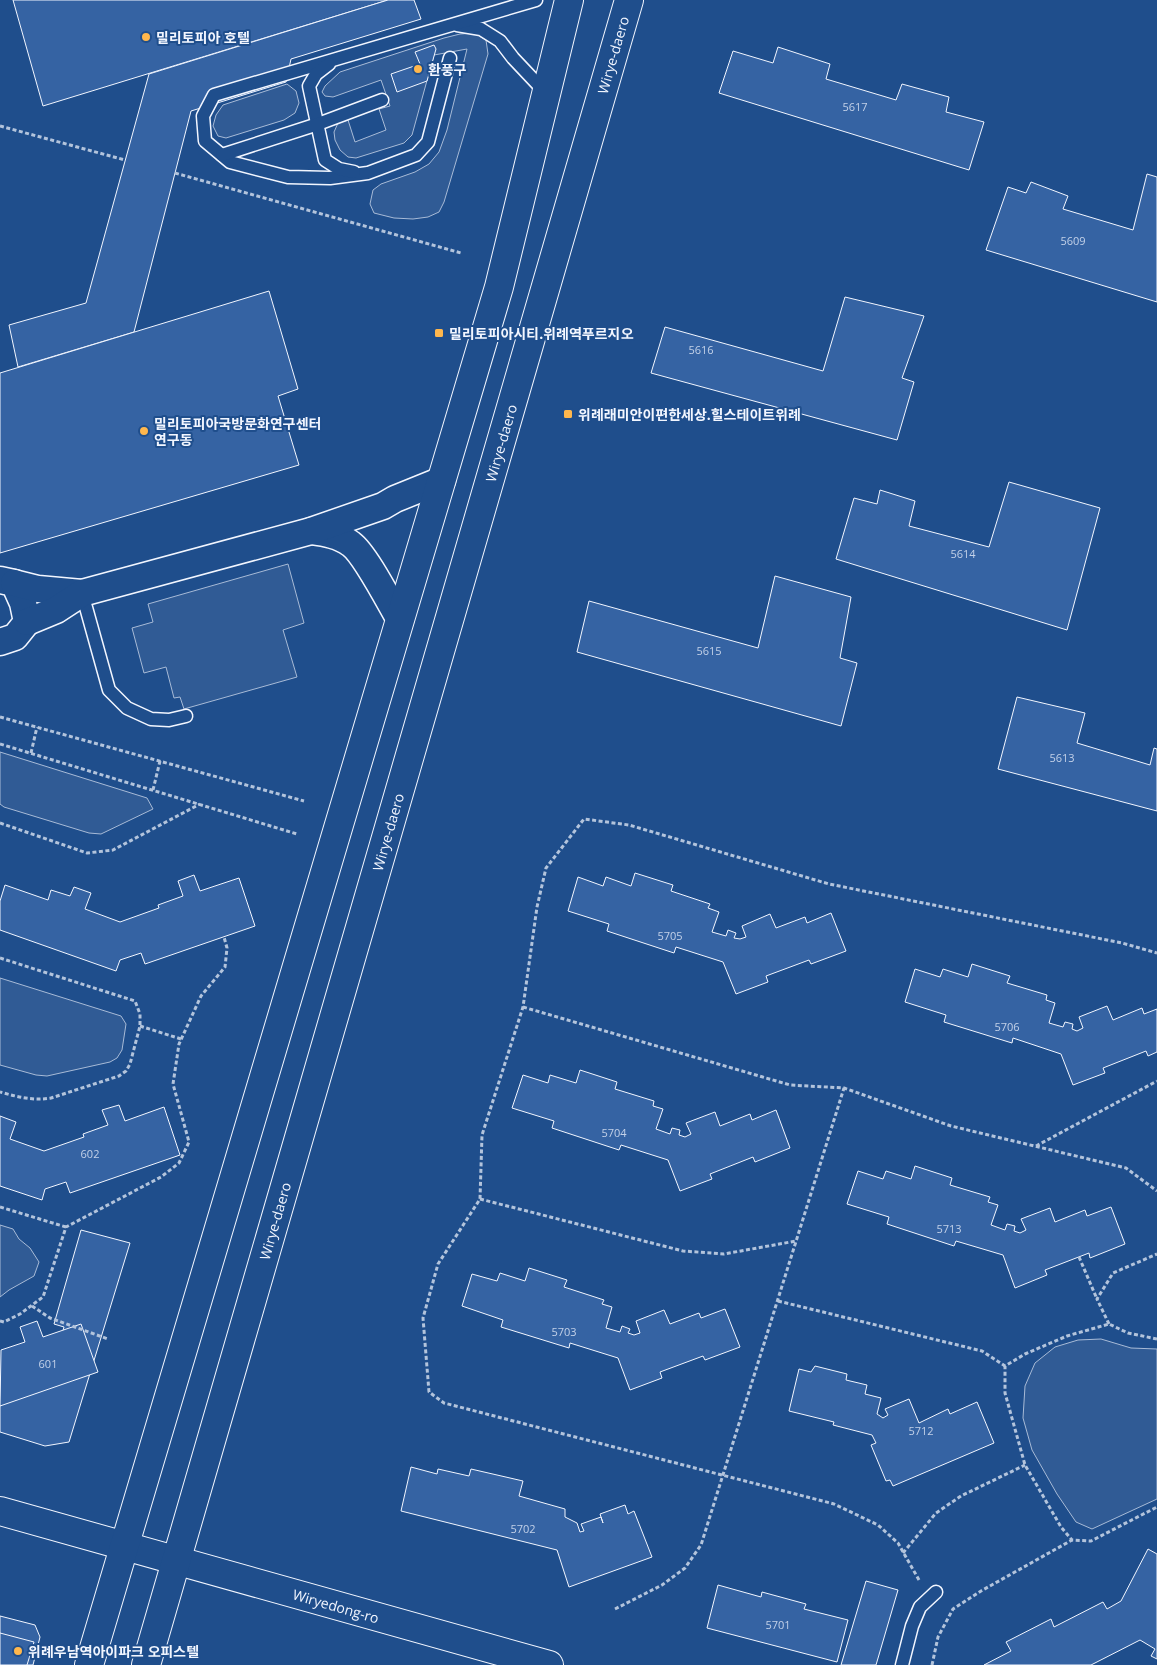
<svg xmlns="http://www.w3.org/2000/svg" width="1157" height="1665" viewBox="0 0 1157 1665" font-family="'Open Sans','Noto Sans KR',sans-serif">
	<style>
		.built { fill: #305b95; stroke: #a8bbd7 }
		.building { fill: #3563a3; stroke: #f2f6ff }
		.lines { fill: none; stroke-linecap: round; stroke-linejoin: round }
		.service-casing { stroke: #f2f6ff; stroke-width: 15 }
		.minor-casing { stroke: #f2f6ff; stroke-width: 29 }
		.tertiary-casing { stroke: #f2f6ff; stroke-width: 30 }
		.primary-casing { stroke: #f2f6ff; stroke-width: 30 }
		.path { stroke: #b3c4dc; stroke-width: 3; stroke-dasharray: 4 2.5; stroke-linecap: butt }
		.service { stroke: #1f4e8c; stroke-width: 12 }
		.minor { stroke: #1f4e8c; stroke-width: 26 }
		.tertiary { stroke: #1f4e8c; stroke-width: 28 }
		.primary { stroke: #1f4e8c; stroke-width: 28 }
		.poi-dot { fill: #ffb74d; stroke: #1f4e8c; stroke-width: 2 }
		.labels { text-anchor: middle; dominant-baseline: central; stroke-width: 4; stroke-linejoin: round; paint-order: stroke }
		.number-label { font-size: 11px; fill: #c3d1e8 }
		.poi-label { font-size: 14px; font-weight: bold; fill: #f2f6ff; stroke: #1f4e8c; text-anchor: start }
		.street-label { font-size: 14px; fill: #f2f6ff; stroke: #1f4e8c }
	</style>
	<rect width="100%" height="100%" fill="#1f4e8c"/>
	<g class="built">
		<polygon points="474,33 486,40 488,54 444,202 439,212 428,217 413,219 394,218 374,213 370,204 373,190 381,184 415,172 429,164 439,152 447,130 467,49 434,55 412,135 404,143 356,158 348,157 340,150 335,140 334,132 338,123 348,120 355,142 386,130 379,109 390,106 381,80 333,97 325,96 322,92 325,86 340,72 444,38 460,34"/>
		<polygon points="287,84 296,91 299,103 295,113 284,120 226,138 218,136 213,126 216,115 223,105"/>
		<polygon points="288,564 304,623 283,630 297,677 184,709 180,697 174,698 166,667 144,673 132,628 153,622 148,604"/>
		<polygon points="0,752 147,798 153,809 101,834 89,833 4,807 0,804"/>
		<polygon points="0,978 121,1016 126,1024 122,1050 117,1058 110,1062 47,1076 36,1075 0,1065"/>
		<polygon points="0,1225 13,1229 19,1239 30,1248 39,1262 34,1276 9,1290 0,1297"/>
		<polygon points="1101,1339 1131,1348 1157,1349 1157,1499 1092,1529 1076,1522 1057,1494 1032,1450 1023,1418 1025,1386 1035,1363 1055,1347 1078,1340"/>
	</g>
	<g class="building">
		<polygon points="13,0 388,0 43,106"/>
		<polygon points="388,0 414,0 421,19 291,59 286,82 191,111 134,332 18,367 9,325 86,303 149,74"/>
		<polygon points="434,45 436,49 427,81 397,92 391,74 420,64 415,52"/>
		<polygon points="778,47 830,64 826,79 896,100 902,84 949,97 946,112 984,122 969,170 719,93 733,51 773,63"/>
		<polygon points="1147,174 1157,177 1157,302 986,250 1008,187 1026,193 1031,182 1068,196 1063,209 1133,230"/>
		<polygon points="269,291 298,389 278,396 299,465 0,553 0,373"/>
		<polygon points="845,297 924,316 902,378 914,382 897,440 651,373 665,327 823,371"/>
		<polygon points="1009,482 1100,508 1067,630 836,559 854,498 877,504 880,490 915,501 909,526 989,547"/>
		<polygon points="775,576 851,597 840,658 857,663 841,726 577,652 589,601 758,648"/>
		<polygon points="1017,697 1085,713 1077,743 1150,765 1154,748 1157,749 1157,811 998,769"/>
		<polygon points="635,873 673,885 671,891 710,904 708,908 719,912 712,932 726,936 728,930 736,933 734,938 740,939 746,937 742,926 770,914 776,928 805,917 807,923 831,913 846,951 811,964 809,960 766,976 768,982 736,994 723,962 676,947 674,953 607,931 609,924 568,911 578,877 603,886 606,877 631,886"/>
		<polygon points="194,875 200,891 239,878 255,926 145,964 141,953 120,960 116,971 0,930 0,901 5,885 48,900 51,890 70,896 74,887 91,893 85,909 120,922 159,908 158,905 183,896 178,881"/>
		<polygon points="972,964 1010,976 1007,983 1047,995 1046,1000 1055,1003 1049,1023 1063,1027 1065,1022 1073,1024 1072,1029 1077,1031 1083,1028 1079,1017 1107,1006 1113,1020 1142,1008 1144,1014 1157,1009 1157,1052 1148,1056 1146,1051 1103,1068 1105,1073 1073,1085 1061,1054 1013,1038 1012,1043 944,1022 946,1015 905,1002 915,969 940,977 943,969 968,977"/>
		<polygon points="580,1070 617,1082 615,1089 654,1101 653,1106 663,1109 656,1129 670,1134 672,1128 680,1130 679,1135 685,1137 691,1134 686,1123 715,1112 720,1126 750,1114 752,1120 776,1110 790,1148 755,1162 753,1157 710,1174 712,1179 680,1191 668,1160 621,1145 619,1150 552,1128 554,1121 512,1108 523,1075 548,1083 550,1075 576,1083"/>
		<polygon points="119,1105 125,1121 164,1107 180,1155 70,1193 66,1182 45,1189 42,1200 0,1186 0,1116 16,1122 10,1139 44,1151 84,1137 83,1134 108,1125 102,1110"/>
		<polygon points="915,1166 952,1178 950,1185 990,1197 988,1202 998,1205 991,1225 1005,1230 1007,1224 1015,1226 1014,1231 1020,1233 1026,1230 1021,1219 1050,1208 1055,1222 1085,1210 1087,1216 1111,1207 1125,1244 1090,1258 1089,1253 1045,1270 1047,1275 1015,1288 1003,1255 956,1241 954,1246 887,1224 889,1217 847,1204 858,1171 883,1179 886,1171 911,1179"/>
		<polygon points="81,1230 130,1243 69,1442 45,1446 0,1432 0,1379 35,1391 47,1386 64,1327 54,1324"/>
		<polygon points="529,1268 567,1280 564,1287 604,1300 602,1304 612,1307 606,1328 620,1332 622,1326 630,1329 628,1333 634,1335 640,1333 636,1321 664,1310 670,1324 699,1313 701,1318 725,1309 740,1347 705,1360 703,1356 660,1372 662,1378 630,1390 618,1358 570,1343 569,1348 501,1327 503,1320 462,1306 472,1274 497,1281 500,1273 525,1281"/>
		<polygon points="37,1321 43,1337 81,1324 98,1372 0,1406 1,1350 25,1342 20,1327"/>
		<polygon points="815,1366 847,1374 846,1380 867,1385 865,1394 881,1398 877,1414 883,1418 888,1415 885,1409 909,1399 919,1423 948,1409 950,1414 977,1402 994,1443 893,1486 890,1480 886,1481 871,1445 876,1443 872,1435 833,1425 834,1422 789,1411 799,1369 811,1372"/>
		<polygon points="411,1467 437,1474 438,1469 469,1476 471,1469 523,1481 519,1496 565,1509 565,1517 577,1523 580,1532 584,1531 581,1524 601,1517 603,1523 600,1514 625,1505 628,1514 634,1511 652,1557 569,1587 557,1550 401,1511"/>
		<polygon points="1148,1549 1157,1554 1157,1659 1151,1656 1155,1649 1140,1640 1091,1665 984,1665 1011,1651 1006,1642 1051,1619 1054,1627 1103,1602 1107,1609 1121,1601"/>
		<polygon points="866,1581 898,1590 876,1665 841,1665"/>
		<polygon points="718,1585 761,1597 762,1592 806,1604 804,1609 848,1620 837,1662 707,1628"/>
		<polygon points="0,1616 35,1625 40,1637 33,1665 0,1665"/>
		<polygon points="0,1633 34,1642 27,1665 0,1665"/>
	</g>
	<g class="lines">
		<g class="service-casing">
			<g id="service">
				<polyline points="457,25 481,29 500,41 513,58 546,93"/>
				<polyline points="450,58 428,142 416,155 368,173 330,178 288,177 230,162 205,141 203,116 214,95 536,0"/>
				<polyline points="329,64 316,74 309,86 325,160 339,169 354,172"/>
				<polyline points="222,155 318,124 382,100"/>
				<polyline points="82,593 109,690 127,708 151,719 169,720 186,716"/>
				<polyline points="902,1665 912,1626 920,1607 936,1592"/>
			</g>
		</g>
		<g class="minor-casing">
			<g id="minor">
				<path d="M311,531C325,533 339,535 351,544C365,554 390,603 400,620"/>
				<polyline points="0,580 14,583 23,603 27,622 15,637 0,642"/>
				<polyline points="14,583 38,589 82,593"/>
				<polyline points="27,622 56,610 82,593 311,531 383,506 395,499 442,480"/>
			</g>
		</g>
		<g class="tertiary-casing">
			<polyline id="tertiary" points="0,1511 549,1665"/>
		</g>
		<g class="primary-casing">
			<g id="primary">
				<polyline points="89,1665 499,287 569,0"/>
				<polyline points="146,1665 629,0"/>
			</g>
		</g>
		<g class="path">
			<polyline points="0,126 125,160"/>
			<polyline points="175,173 461,253"/>
			<polyline points="0,717 304,801"/>
			<polyline points="0,744 297,834"/>
			<polyline points="31,753 37,727"/>
			<polyline points="153,790 160,761"/>
			<polyline points="0,823 87,853 113,850 200,804"/>
			<path d="M0,958L135,1001L140,1014V1026L130,1064L126,1071L119,1076L51,1098C33,1101 18,1097 0,1092"/>
			<polyline points="523,1007 790,1085 844,1088 951,1126 1126,1168 1157,1191"/>
			<polyline points="140,1026 181,1039"/>
			<polyline points="1036,1146 1157,1081"/>
			<polyline points="480,1199 683,1251 724,1254 796,1241"/>
			<polyline points="0,1207 66,1227"/>
			<polyline points="1079,1257 1097,1299"/>
			<polyline points="778,1301 982,1351 1005,1366"/>
			<polyline points="32,1306 50,1318 108,1339"/>
			<polyline points="0,1321 4,1322 20,1314 43,1297 66,1227 161,1177 179,1163 189,1142 173,1084 179,1044 201,996 225,967 227,948 224,937"/>
			<polyline points="1109,1324 1097,1299 1113,1273 1157,1254"/>
			<polyline points="1157,1339 1128,1333 1109,1324 1067,1336 1025,1354 1005,1366 1005,1393 1025,1465 1061,1527 1072,1540 1091,1541 1157,1507"/>
			<polyline points="903,1553 936,1513 961,1496 1025,1465"/>
			<polyline points="919,1580 898,1543 878,1525 834,1504 444,1403 429,1392 423,1318 438,1264 480,1199 482,1135 523,1007 537,907 546,868 584,819 629,825 829,884 1122,943 1157,953"/>
			<polyline points="615,1609 662,1585 685,1568 701,1545 844,1088"/>
			<polyline points="932,1665 938,1637 953,1609 981,1591 1072,1540"/>
		</g>
		<use href="#service" class="service"/>
		<use href="#minor" class="minor"/>
		<use href="#tertiary" class="tertiary"/>
		<use href="#primary" class="primary"/>
	</g>
	<g class="poi-dot">
		<circle cx="146" cy="37" r="5"/>
		<circle cx="418" cy="69" r="5"/>
		<rect x="434" y="328" width="10" height="10" rx="2.5"/>
		<rect x="563" y="409" width="10" height="10" rx="2.5"/>
		<circle cx="144" cy="431" r="5"/>
		<circle cx="18" cy="1651" r="5"/>
	</g>
	<g class="labels">
		<g class="number-label">
			<text x="855" y="106">5617</text>
			<text x="1073" y="240">5609</text>
			<text x="701" y="349">5616</text>
			<text x="963" y="553">5614</text>
			<text x="709" y="650">5615</text>
			<text x="1062" y="757">5613</text>
			<text x="670" y="935">5705</text>
			<text x="1007" y="1026">5706</text>
			<text x="614" y="1132">5704</text>
			<text x="90" y="1153">602</text>
			<text x="949" y="1228">5713</text>
			<text x="564" y="1331">5703</text>
			<text x="48" y="1363">601</text>
			<text x="921" y="1430">5712</text>
			<text x="523" y="1528">5702</text>
			<text x="778" y="1624">5701</text>
		</g>
		<g class="poi-label">
			<text x="156" y="37">밀리토피아 호텔</text>
			<text x="428" y="69">환풍구</text>
			<text x="449" y="333">밀리토피아시티.위례역푸르지오</text>
			<text x="578" y="414">위례래미안이편한세상.힐스테이트위례</text>
			<text x="154" y="423">밀리토피아국방문화연구센터<tspan x="154" dy="16">연구동</tspan></text>
			<text x="28" y="1651">위례우남역아이파크 오피스텔</text>
		</g>
		<g class="street-label">
			<text transform="translate(613 55) rotate(-74)">Wirye-daero</text>
			<text transform="translate(501 443) rotate(-74)">Wirye-daero</text>
			<text transform="translate(388 832) rotate(-74)">Wirye-daero</text>
			<text transform="translate(275 1221) rotate(-74)">Wirye-daero</text>
			<text transform="translate(336 1606) rotate(16)">Wiryedong-ro</text>
		</g>
	</g>
</svg>
